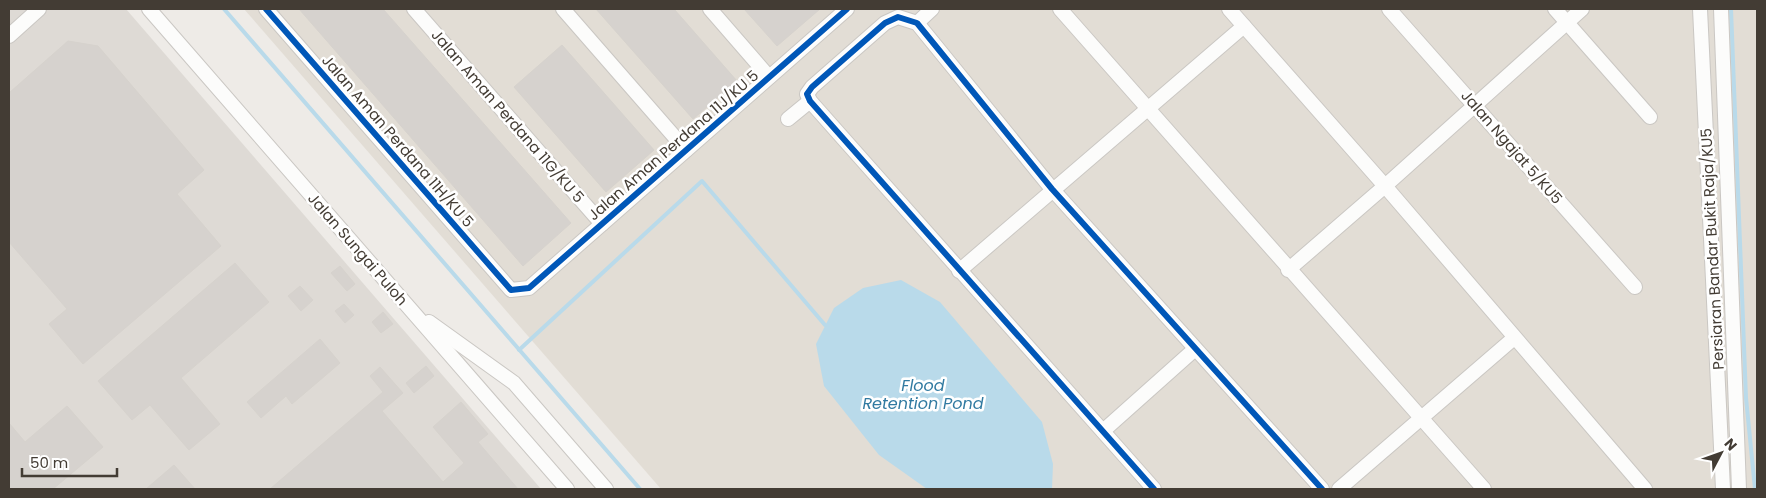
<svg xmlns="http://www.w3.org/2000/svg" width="1766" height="498" viewBox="0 0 1766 498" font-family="Poppins,sans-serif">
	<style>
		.residential { fill: #e2ddd5 }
		.industrial { fill: #dedad5 }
		.water { fill: #b9daea }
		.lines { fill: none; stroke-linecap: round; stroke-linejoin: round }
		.stream { stroke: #b9daea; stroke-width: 4 }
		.building { fill: #d6d2ce; stroke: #d6d2cd }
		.minor-casing { stroke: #cac7c3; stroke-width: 16 }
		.minor { stroke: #fcfcfb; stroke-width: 14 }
		.cycleway-casing { stroke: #fff; stroke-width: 9 }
		.cycleway { stroke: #0057b8; stroke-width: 6 }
		.labels { text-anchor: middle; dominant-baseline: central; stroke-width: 5; stroke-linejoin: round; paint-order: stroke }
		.street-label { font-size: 15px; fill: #433c34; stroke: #fff }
		.water-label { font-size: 16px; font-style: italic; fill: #317aa1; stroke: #fff }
	</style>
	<rect width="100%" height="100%" fill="#eeebe7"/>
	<polygon class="residential" points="244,9 1757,9 1757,489 661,489"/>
	<polygon class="industrial" points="9,9 126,9 541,489 9,489"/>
	<polygon class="water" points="901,280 940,302 1042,422 1053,464 1052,489 927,489 879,455 824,386 816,344 834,308 863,288"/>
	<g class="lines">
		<g class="stream">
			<polyline points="224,9 640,489"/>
			<polyline points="1731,9 1746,398 1755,489"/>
			<polyline points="519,350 702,181 825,325"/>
		</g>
	</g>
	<g class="building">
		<polygon points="299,9 383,9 571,223 523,266"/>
		<polygon points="596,9 674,9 737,81 693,119"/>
		<polygon points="744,9 820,9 777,46"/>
		<polygon points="68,41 98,46 204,170 177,194 221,246 83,364 49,324 67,309 9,242 9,93"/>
		<polygon points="562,45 654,150 606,192 514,87"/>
		<polygon points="235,263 269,302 181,378 220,424 189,450 150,405 132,420 98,381"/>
		<polygon points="340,266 355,284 347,291 331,273"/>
		<polygon points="300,286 313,300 301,311 288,296"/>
		<polygon points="344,304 354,315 345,323 335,311"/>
		<polygon points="383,312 393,324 381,333 372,322"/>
		<polygon points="320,339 340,363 292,404 286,396 261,418 247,402"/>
		<polygon points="426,366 434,376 414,393 406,383"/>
		<polygon points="380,367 403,393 382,411 443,482 464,463 433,427 461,402 488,434 478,442 518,489 270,489 383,392 370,376"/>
		<polygon points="67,406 103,447 53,489 9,489 9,423 25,442"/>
		<polygon points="174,465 195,489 146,489"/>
	</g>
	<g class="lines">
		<g class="minor-casing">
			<g id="minor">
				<polyline points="149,9 567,489"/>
				<polyline points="266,9 511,290 529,288 847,9"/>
				<polyline points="414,9 602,224"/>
				<polyline points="563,9 686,150"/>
				<polyline points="710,9 769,77"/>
				<polyline points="1060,9 1484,489"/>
				<polyline points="1229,9 1385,186 1645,489"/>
				<polyline points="1389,9 1635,287"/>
				<polyline points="1555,9 1650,117"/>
				<polyline points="1700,9 1723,489"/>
				<polyline points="1721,9 1739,489"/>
				<polyline points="917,23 932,9"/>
				<polyline points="9,36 39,9"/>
				<polyline points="788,119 810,101"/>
				<polyline points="1288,270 1385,186 1582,9"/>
				<polyline points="959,271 1244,26"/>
				<polyline points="429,322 514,383 606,489"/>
				<polyline points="1103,431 1195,349"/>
				<polyline points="1154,489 810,101 807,94 812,87 885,23 898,17 917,23 1052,189 1322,489"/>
				<polyline points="1339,489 1514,338"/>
			</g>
		</g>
		<use href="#minor" class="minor"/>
		<g class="cycleway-casing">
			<g id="cycleway">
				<polyline points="266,9 511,290 529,288 847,9"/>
				<polyline points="1154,489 810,101 807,94 812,87 885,23 898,17 917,23 1052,189 1322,489"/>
			</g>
		</g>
		<use href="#cycleway" class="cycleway"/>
	</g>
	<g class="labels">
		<g class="street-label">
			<text transform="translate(508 116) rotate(49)">Jalan Aman Perdana 11G/KU 5</text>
			<text transform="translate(398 141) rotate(49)">Jalan Aman Perdana 11H/KU 5</text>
			<text transform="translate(673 145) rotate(-41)">Jalan Aman Perdana 11J/KU 5</text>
			<text transform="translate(1512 147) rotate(49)">Jalan Ngajat 5/KU5</text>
			<text transform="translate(358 249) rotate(49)">Jalan Sungai Puloh</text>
			<text transform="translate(1712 249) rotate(-93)">Persiaran Bandar Bukit Raja/KU5</text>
		</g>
		<g class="water-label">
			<text x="923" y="385">Flood<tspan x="923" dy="18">Retention Pond</tspan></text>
		</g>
	</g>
	<rect width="1766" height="498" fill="none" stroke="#433c34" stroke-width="20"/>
	<g transform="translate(1721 453) rotate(49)" stroke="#ffffff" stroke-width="4" paint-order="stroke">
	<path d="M0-4L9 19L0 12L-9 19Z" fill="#433c34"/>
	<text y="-8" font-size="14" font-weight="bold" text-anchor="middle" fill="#433c34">N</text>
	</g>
	<path d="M22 468v8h95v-8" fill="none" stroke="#433c34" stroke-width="2.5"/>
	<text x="30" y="468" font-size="15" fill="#433c34" stroke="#ffffff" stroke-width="4" paint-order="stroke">50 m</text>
</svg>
